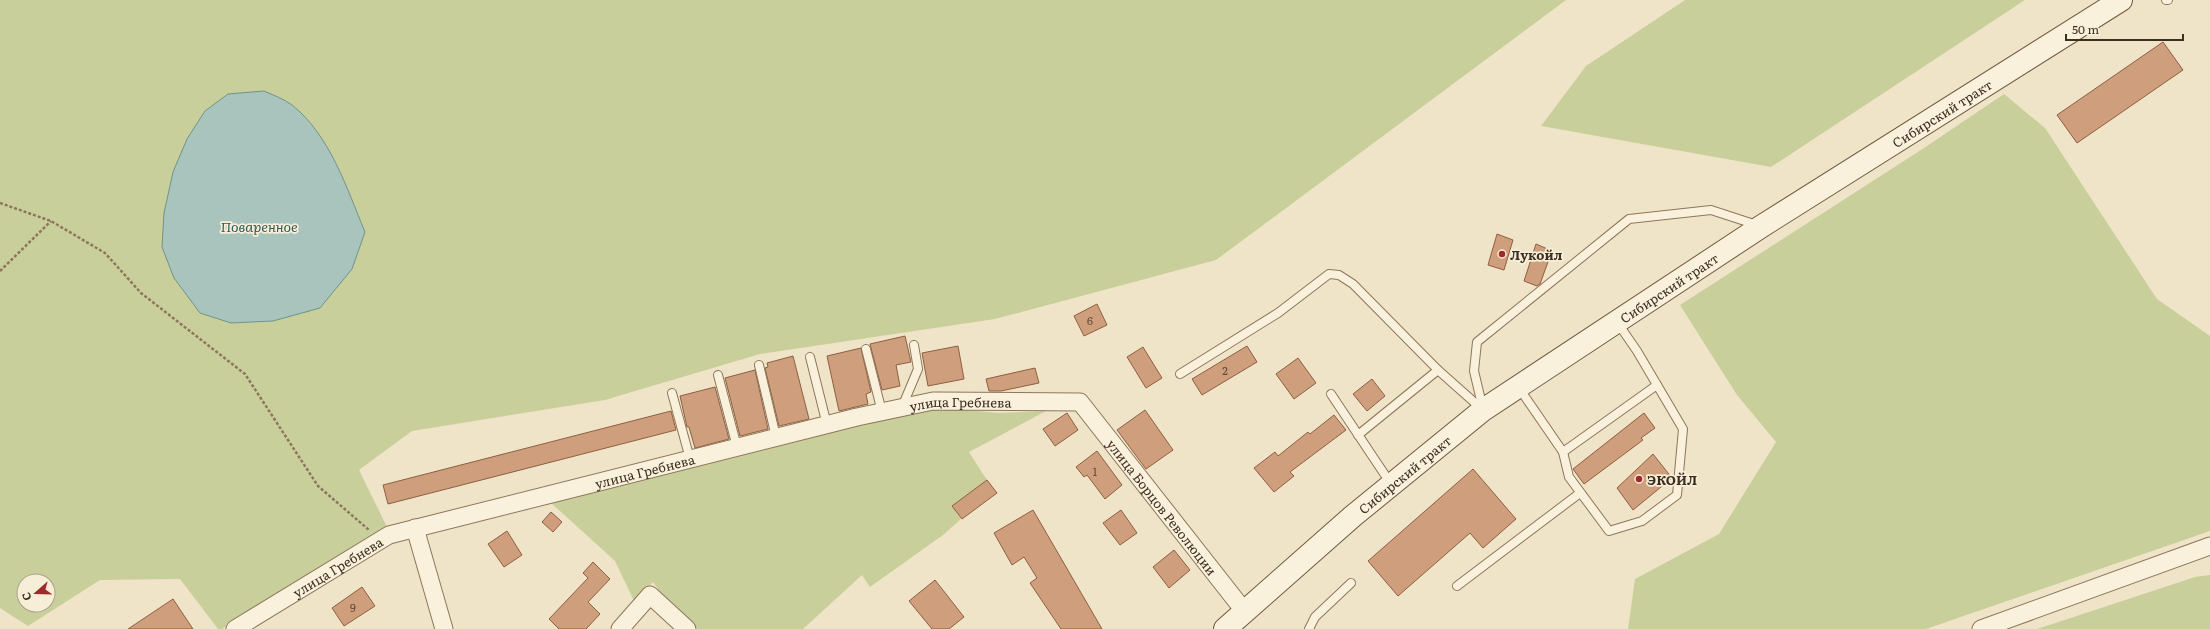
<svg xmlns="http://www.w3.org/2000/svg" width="2210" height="629" viewBox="0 0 2210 629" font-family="Literata,serif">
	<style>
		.green { fill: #c9cf9b; fill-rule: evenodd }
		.water { fill: #a9c4bc; stroke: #6f938a }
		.building { fill: #cf9f7d; stroke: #8d5f41 }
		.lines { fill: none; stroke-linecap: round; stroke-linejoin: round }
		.service-casing { stroke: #8d765c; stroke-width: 10 }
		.minor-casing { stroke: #8d765c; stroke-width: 19 }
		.secondary-casing { stroke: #6f573f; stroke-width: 24 }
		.path { stroke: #8d765c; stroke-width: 2.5; stroke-dasharray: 3 2; stroke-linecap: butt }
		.service { stroke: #faf1dc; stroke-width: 8 }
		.minor { stroke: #faf1dc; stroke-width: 17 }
		.secondary { stroke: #faf1dc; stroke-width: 22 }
		.poi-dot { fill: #9e2a2b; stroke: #f7eed8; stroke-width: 1.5 }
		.labels { text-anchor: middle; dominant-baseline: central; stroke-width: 3.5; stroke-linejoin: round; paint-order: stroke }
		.number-label { font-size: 11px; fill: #624a37 }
		.street-label { font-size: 13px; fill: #3d2e20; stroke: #f7eed8 }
		.poi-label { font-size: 13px; font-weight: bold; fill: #3d2e20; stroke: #f7eed8; text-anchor: start }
		.water-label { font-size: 14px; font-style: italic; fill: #2f5d5a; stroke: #f7eed8 }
	</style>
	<rect width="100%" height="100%" fill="#f0e4c8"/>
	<g class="green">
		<path d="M0,0H1566L1216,260L995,319L760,354L605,400L412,431L359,470L388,529L222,629H218L180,579L100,580L28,626L0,608ZM24,581H48V605H24Z"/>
		<polygon points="1685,0 2025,0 1771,167 1541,126 1586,66"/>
		<polygon points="2004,94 2045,128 2157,299 2210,336 2210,531 1926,629 1628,629 1635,579 1719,534 1776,442 1737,395 1680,305 1924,148"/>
		<polygon points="932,406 997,413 1046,411 969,452 987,480 952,506 961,519 943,535 870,587 862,575 803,629 698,629 663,596 653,582 635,603 615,561 549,501"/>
		<polygon points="2210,575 2210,629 2037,629 2195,577"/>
	</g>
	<path class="water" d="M264,91C273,95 284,99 292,105C330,135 347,189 365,232L352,269L320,308L273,321L231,323L200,313L174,278L162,247L164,213L173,172L187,139L205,111L228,94Z"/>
	<g class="building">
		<polygon points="2163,42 2183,70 2077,143 2057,115"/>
		<polygon points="1497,234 1513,240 1504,270 1488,265"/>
		<polygon points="1536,244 1552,251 1540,284 1537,286 1524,281"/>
		<polygon points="1097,304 1107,325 1084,336 1074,316"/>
		<polygon points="905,336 911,362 896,365 900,386 882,390 870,344"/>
		<polygon points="958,346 964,379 928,386 922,353"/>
		<polygon points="1247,346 1257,362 1202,395 1192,379"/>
		<polygon points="1143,347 1162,378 1146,388 1127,357"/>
		<polygon points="861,348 871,392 866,394 868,404 839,411 827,356"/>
		<polygon points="793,356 809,419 779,426 765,368 768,367 767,363"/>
		<polygon points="1298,358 1316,383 1294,399 1276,374"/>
		<polygon points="1035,368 1039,383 1001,391 989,391 986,379"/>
		<polygon points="755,370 768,429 740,436 725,378"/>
		<polygon points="1372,379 1385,396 1367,411 1353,394"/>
		<polygon points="715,387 729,439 695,448 689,427 687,427 680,396"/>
		<polygon points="1145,410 1173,450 1146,469 1117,430"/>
		<polygon points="671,411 676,430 388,504 383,485"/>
		<polygon points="1067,413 1078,430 1055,446 1043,429"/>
		<polygon points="1644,413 1655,428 1641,438 1643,440 1584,484 1573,469"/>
		<polygon points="1334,415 1346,430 1290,472 1294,476 1274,492 1254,468 1275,452 1278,456 1308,432 1310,434"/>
		<polygon points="1097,451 1122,485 1105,499 1087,475 1084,477 1076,467"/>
		<polygon points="1653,454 1672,478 1633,510 1617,488"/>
		<polygon points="1473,469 1516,519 1483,548 1470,533 1398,596 1368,561"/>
		<polygon points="987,480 997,493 962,519 952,506"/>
		<polygon points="1033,510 1102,629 1061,629 1030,583 1037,578 1024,557 1012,565 994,533"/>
		<polygon points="1121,510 1137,533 1120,545 1103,523"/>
		<polygon points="551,512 562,522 553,532 542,522"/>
		<polygon points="507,531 522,555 504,567 488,544"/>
		<polygon points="1174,550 1190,570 1169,588 1153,567"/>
		<polygon points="593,562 610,579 588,602 600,614 586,629 559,629 549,619 588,578 583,573"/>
		<polygon points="935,580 964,617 949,629 932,629 909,601"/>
		<polygon points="362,587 375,606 344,626 332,608"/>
		<polygon points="173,599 193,629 128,629"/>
	</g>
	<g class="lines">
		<g class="service-casing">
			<g id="service">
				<polyline points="2166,0 2168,0"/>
				<polyline points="866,349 882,412"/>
				<polyline points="810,357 827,425"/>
				<polyline points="759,365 776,437"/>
				<polyline points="1180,374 1278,313 1329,274 1339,275 1353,284 1438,370 1483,410"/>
				<polyline points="718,375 737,447"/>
				<polyline points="1519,388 1563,452 1657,385"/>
				<polyline points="672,393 690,459"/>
				<polyline points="1331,394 1391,484"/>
				<polyline points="902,407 918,369 914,345"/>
				<polyline points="1483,409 1474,371 1477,342 1629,219 1711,210 1757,225"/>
				<polyline points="1358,435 1438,370"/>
				<polyline points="1563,452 1569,477 1609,531 1642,521 1677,495 1683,429 1637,351 1617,322"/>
				<polyline points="1457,586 1580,493"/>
				<polyline points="1309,629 1315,617 1351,583"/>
			</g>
		</g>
		<g class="minor-casing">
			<g id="minor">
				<polyline points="415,528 444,629"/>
				<path id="s1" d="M235,629L389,535L857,417L933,401L1080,402L1245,612"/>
				<polyline points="620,629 650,595 687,629"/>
				<polyline points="1981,629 2210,546"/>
			</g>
		</g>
		<g class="secondary-casing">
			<g id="secondary">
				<path id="s2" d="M1225,629L1353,516L1483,410L1762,226L2121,0"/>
			</g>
		</g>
		<g class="path">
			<polyline points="0,203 51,221 105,253 141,293 245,374 318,486 369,530"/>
			<polyline points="0,271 51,221"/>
		</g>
		<use href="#service" class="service"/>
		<use href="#minor" class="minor"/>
		<use href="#secondary" class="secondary"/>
	</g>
	<g class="poi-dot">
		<circle cx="1502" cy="254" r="4"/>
		<circle cx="1639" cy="479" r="4"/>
	</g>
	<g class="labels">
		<g class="number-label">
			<text x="1090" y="320">6</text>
			<text x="1225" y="370">2</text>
			<text x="1095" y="471">1</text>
			<text x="353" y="607">9</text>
		</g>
		<g class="street-label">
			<text stroke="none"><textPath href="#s2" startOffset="885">Сибирский тракт</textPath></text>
			<text stroke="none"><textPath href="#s2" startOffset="561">Сибирский тракт</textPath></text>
			<text stroke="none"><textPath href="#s1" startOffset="768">улица Гребнева</textPath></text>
			<text stroke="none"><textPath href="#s1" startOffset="444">улица Гребнева</textPath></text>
			<text stroke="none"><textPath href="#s2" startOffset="237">Сибирский тракт</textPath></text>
			<text stroke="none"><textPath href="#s1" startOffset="1021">улица Борцов Революции</textPath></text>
			<text stroke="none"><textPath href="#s1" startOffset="120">улица Гребнева</textPath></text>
		</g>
		<g class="poi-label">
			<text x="1510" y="254">Лукойл</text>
			<text x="1647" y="479">ЭКОЙЛ</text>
		</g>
		<g class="water-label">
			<text x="259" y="226">Поваренное</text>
		</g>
	</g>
	<g transform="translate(36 593) rotate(250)"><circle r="19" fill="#f7eed8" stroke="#ada18e"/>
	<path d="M0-3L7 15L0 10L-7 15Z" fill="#9e2a2b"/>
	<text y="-6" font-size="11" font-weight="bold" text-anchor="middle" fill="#3d2e20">С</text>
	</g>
	<path d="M2066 34v6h117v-6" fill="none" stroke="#3d2e20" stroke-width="2"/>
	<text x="2072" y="34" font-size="12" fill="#3d2e20" stroke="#f7eed8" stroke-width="3" paint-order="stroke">50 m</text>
</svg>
